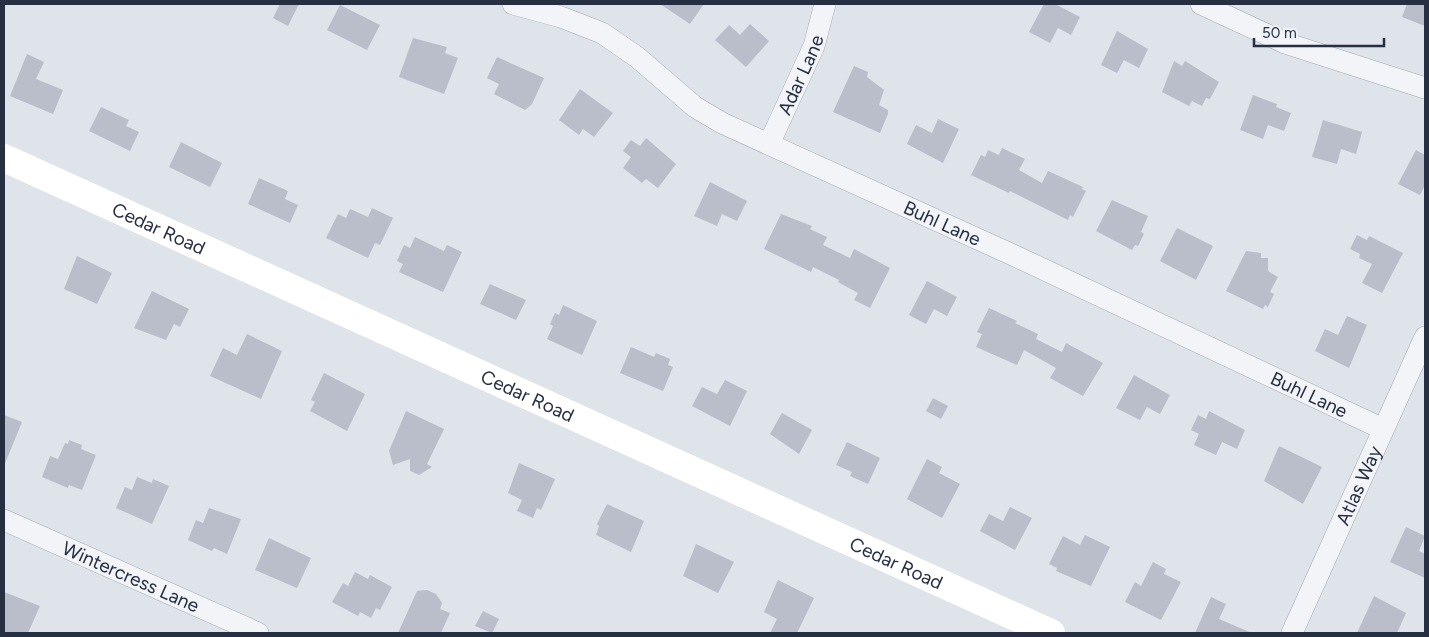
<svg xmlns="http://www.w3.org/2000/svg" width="1429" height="637" viewBox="0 0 1429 637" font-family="Figtree,sans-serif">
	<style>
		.building { fill: #b9beca }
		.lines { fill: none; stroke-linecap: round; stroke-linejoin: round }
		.street-casing { stroke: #a4a9b5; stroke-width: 22 }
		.street { stroke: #f3f4f8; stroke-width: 21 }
		.secondary { stroke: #fff; stroke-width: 28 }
		.labels { text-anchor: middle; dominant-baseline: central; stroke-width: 4.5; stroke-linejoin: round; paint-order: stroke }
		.street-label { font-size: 19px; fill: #272f43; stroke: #eff2f7 }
	</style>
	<rect width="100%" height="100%" fill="#dfe3ea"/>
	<g class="building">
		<polygon points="280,4 299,4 288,26 273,18"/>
		<polygon points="660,4 704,4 690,24"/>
		<polygon points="1044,4 1055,4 1080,17 1071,35 1058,28 1050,43 1029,32"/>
		<polygon points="1407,4 1425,4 1425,26 1402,17"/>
		<polygon points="340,5 380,25 367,50 327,30"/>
		<polygon points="750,24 769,41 746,67 715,40 729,25 740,35"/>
		<polygon points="1117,31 1148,49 1139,68 1124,60 1117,73 1101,65"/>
		<polygon points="413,38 447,47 445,53 458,58 444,94 399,77"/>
		<polygon points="27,54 44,62 36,79 63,90 53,114 10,96"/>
		<polygon points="497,57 544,78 532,104 525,110 494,94 499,84 487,78"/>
		<polygon points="1174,61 1182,66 1185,61 1219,82 1210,99 1206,98 1202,106 1192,101 1189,106 1162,92"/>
		<polygon points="854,66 868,72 867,77 884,90 879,105 888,110 888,114 880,133 833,112"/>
		<polygon points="580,89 613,113 594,137 583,129 579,135 559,120"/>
		<polygon points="1253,95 1277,104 1276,107 1291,113 1284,131 1268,125 1263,139 1240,130"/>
		<polygon points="101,107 129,120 126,126 139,132 130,151 89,131"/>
		<polygon points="938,119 959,129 943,163 907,144 916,125 932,133"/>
		<polygon points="1323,120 1362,132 1356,154 1341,149 1337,164 1312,157"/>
		<polygon points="646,138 676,164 658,188 646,179 642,183 623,168 631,157 623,151 631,140 640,146"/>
		<polygon points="181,142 222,163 210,187 169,167"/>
		<polygon points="1002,148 1025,159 1019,170 1042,183 1048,171 1083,187 1082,189 1086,191 1073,217 1070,215 1068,220 1010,191 1009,193 971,175 981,155 985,157 988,150 999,155"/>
		<polygon points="1416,150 1425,155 1425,185 1420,195 1398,184"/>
		<polygon points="259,178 288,191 285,199 298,205 290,223 248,204"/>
		<polygon points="710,182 747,201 737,221 722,214 717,226 694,216"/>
		<polygon points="1112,200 1148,216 1141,232 1144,234 1138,246 1135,245 1132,250 1096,231"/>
		<polygon points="372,208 393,218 380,245 375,243 368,258 326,238 338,214 346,218 350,209 368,217"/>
		<polygon points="781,214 812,226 810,229 827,237 823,245 850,258 854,249 890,268 870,308 854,300 858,293 838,282 839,280 813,267 811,272 764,249"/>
		<polygon points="1177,228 1213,246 1196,280 1160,261"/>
		<polygon points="1357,235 1367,240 1369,236 1403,253 1382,293 1362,283 1372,264 1359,258 1360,254 1350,249"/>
		<polygon points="415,237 444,251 447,245 462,252 443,292 399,272 403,264 397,261 404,245 410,248"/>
		<polygon points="1246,251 1261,253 1261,258 1268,258 1268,271 1278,277 1270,292 1274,294 1268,307 1265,305 1263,309 1226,291"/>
		<polygon points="77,256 112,273 97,304 64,289"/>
		<polygon points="927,281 957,297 947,316 934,309 926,324 909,315"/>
		<polygon points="490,284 526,300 516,320 480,304"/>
		<polygon points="152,291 189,309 180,327 174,324 166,340 134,328"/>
		<polygon points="563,305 597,321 582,355 547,339 553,326 550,324 555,313 559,315"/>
		<polygon points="989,308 1017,321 1015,323 1038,334 1036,339 1062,352 1066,343 1103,363 1083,396 1050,378 1056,368 1024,350 1017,365 976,347 982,334 977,332"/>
		<polygon points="1347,316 1367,325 1349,368 1315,351 1325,329 1338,335"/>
		<polygon points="247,334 282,351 261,399 210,376 223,348 237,355"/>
		<polygon points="631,347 654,357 656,353 670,359 668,365 673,367 663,391 620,373"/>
		<polygon points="324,373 365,394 347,431 310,411 315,402 311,400"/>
		<polygon points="1134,375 1170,395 1160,414 1147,407 1140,420 1116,408"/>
		<polygon points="725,380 747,391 730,426 692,406 702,387 717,394"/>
		<polygon points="933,398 948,406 941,419 926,411"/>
		<polygon points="406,411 444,429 427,464 432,467 419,475 410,471 410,459 393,465 389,451"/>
		<polygon points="1209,411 1245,430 1237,449 1222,442 1216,455 1194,445 1199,434 1191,430 1198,415 1206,419"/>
		<polygon points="782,413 812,430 799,454 770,434"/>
		<polygon points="4,415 22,422 4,466"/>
		<polygon points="69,440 82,445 81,449 96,455 82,490 69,485 68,488 42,477 50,456 58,459 65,443 68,444"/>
		<polygon points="847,442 880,458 868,484 850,476 852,472 836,465"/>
		<polygon points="1279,446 1322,467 1303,504 1264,481"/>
		<polygon points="927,459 942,467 939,473 960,484 942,518 907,499"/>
		<polygon points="519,463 555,479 541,510 537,508 533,518 517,511 522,500 508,493"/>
		<polygon points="137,477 152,483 153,479 169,486 152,524 116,508 125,487 132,490"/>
		<polygon points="607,504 644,521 631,552 596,535 599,526 597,524"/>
		<polygon points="1010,507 1032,518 1015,550 980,531 989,514 1003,521"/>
		<polygon points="209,508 241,519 227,554 214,548 212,551 188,540 196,520 203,523"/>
		<polygon points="1406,527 1425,536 1419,551 1425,554 1425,578 1390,562"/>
		<polygon points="1085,535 1110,547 1091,586 1056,571 1057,568 1049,564 1063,536 1080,545"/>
		<polygon points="269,538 311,558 297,588 255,570"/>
		<polygon points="696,544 734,562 718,593 683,576"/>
		<polygon points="1153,562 1166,569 1164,574 1181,582 1161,620 1125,602 1135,582 1141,586"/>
		<polygon points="355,572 368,579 370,575 392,587 380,610 376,608 371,618 360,612 358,616 332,602 343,583 348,586"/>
		<polygon points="778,580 814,598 797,633 770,633 777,619 764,612"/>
		<polygon points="427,590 436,594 442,603 440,609 450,613 441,633 398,633 417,591"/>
		<polygon points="4,592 40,606 28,633 4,633"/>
		<polygon points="1374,596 1406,613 1397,633 1357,633"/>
		<polygon points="1211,597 1226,604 1219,619 1252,633 1195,633"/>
		<polygon points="483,611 499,619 492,633 475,626"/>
	</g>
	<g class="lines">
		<g class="street-casing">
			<g id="street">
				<path id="s1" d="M513,4L561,17L602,33L637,57L695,107L722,123L1013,255L1383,429"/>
				<polyline points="1201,4 1285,43 1425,88"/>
				<path id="s2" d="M769,144L814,46L825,4"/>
				<path id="s3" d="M4,520L258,633"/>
				<path id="s4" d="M1292,633L1425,337"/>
			</g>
		</g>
		<use href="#street" class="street"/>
		<path class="secondary" id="s5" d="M4,158L1051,633"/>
	</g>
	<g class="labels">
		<g class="street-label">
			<text stroke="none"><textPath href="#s2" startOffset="76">Adar Lane</textPath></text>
			<text stroke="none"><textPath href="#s1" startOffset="486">Buhl Lane</textPath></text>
			<text stroke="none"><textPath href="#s5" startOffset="170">Cedar Road</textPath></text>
			<text stroke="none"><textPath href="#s1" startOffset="891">Buhl Lane</textPath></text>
			<text stroke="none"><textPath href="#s5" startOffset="575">Cedar Road</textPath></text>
			<text stroke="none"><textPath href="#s4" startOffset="162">Atlas Way</textPath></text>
			<text stroke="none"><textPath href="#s5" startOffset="980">Cedar Road</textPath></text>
			<text stroke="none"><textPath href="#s3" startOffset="139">Wintercress Lane</textPath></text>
		</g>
	</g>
	<rect width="1429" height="637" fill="none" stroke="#272f43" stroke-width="10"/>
	<path d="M1254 38v8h130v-8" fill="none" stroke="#272f43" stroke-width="2.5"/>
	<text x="1262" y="38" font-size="15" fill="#272f43" stroke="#eff2f7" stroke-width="4" paint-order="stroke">50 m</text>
</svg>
